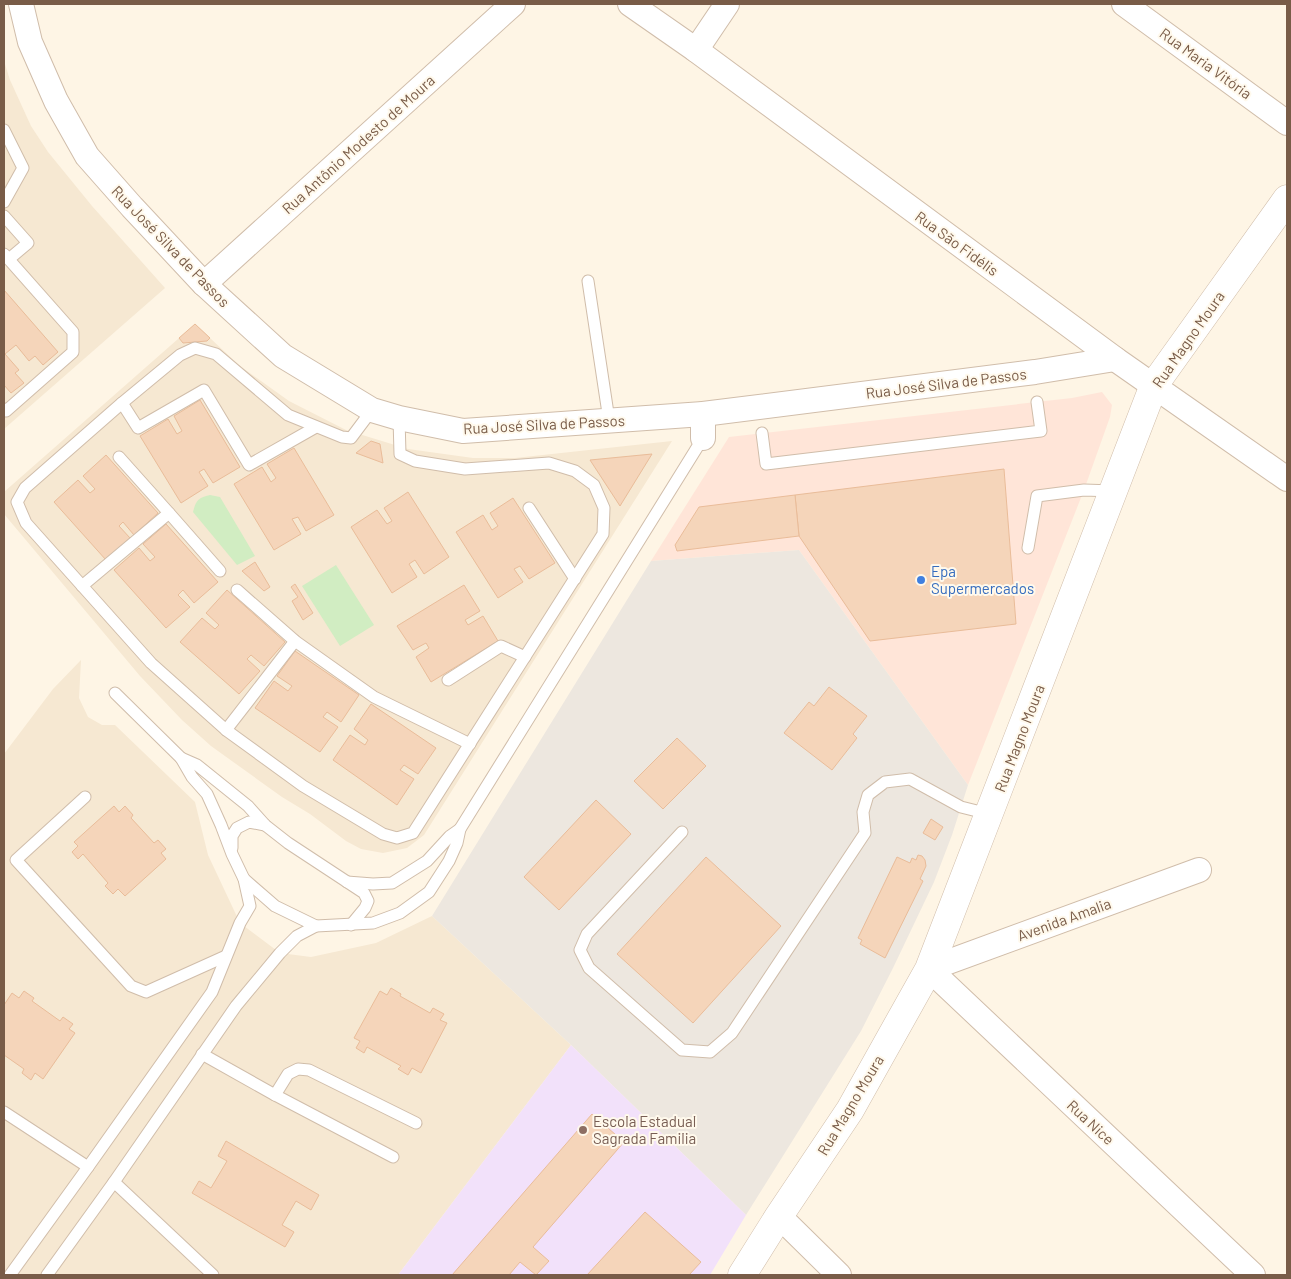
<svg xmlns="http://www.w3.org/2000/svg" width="1291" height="1279" viewBox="0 0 1291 1279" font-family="Barlow,sans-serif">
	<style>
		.residential { fill: #f6e8d2 }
		.commercial { fill: #ffe5d8 }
		.industrial { fill: #ede7df }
		.education { fill: #f2e1fa }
		.green { fill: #d1edc2 }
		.building { fill: #f5d5ba; stroke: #e9bc99 }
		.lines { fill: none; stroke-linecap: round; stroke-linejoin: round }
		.service-casing { stroke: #d0bdaa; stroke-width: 13 }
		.minor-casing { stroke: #d0bdaa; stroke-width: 26 }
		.tertiary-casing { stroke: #d0bdaa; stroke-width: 29 }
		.service { stroke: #fff; stroke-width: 11 }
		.minor { stroke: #fff; stroke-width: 24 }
		.tertiary { stroke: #fff; stroke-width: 28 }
		.shop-dot { fill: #3f7fe0; stroke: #fff9ec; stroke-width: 2 }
		.education-dot { fill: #8d6e63; stroke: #fff9ec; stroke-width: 2 }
		.labels { text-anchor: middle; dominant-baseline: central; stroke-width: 4; stroke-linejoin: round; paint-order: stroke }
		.street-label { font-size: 15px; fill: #795c48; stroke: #fff9ec }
		.shop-label { font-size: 15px; fill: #366cbe; stroke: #fff9ec; text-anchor: start }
		.education-label { font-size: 15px; fill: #785e54; stroke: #fff9ec; text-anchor: start }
	</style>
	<rect width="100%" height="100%" fill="#fef5e5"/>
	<g class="residential">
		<polygon points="4,61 10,80 31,126 48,152 92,206 165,288 4,429"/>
		<polygon points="195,324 240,366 289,401 346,430 408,449 473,458 515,458 672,441 424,835 407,848 383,853 361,849 346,841 310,814 282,797 211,746 182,720 140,676 4,514 4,492"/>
		<polygon points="81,660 79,698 88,717 102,725 115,725 195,802 208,855 240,923 280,953 311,957 376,943 432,916 571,1045 398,1275 4,1275 4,754 53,689"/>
	</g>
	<polygon class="commercial" points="1102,392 1112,405 1110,417 1084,490 968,785 799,550 651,561 729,437 1072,398"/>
	<polygon class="industrial" points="799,550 968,785 952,835 934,882 893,968 861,1031 746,1215 571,1045 432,916 651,561"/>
	<polygon class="education" points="571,1045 746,1215 710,1275 398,1275"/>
	<g class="green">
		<path d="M210,495L220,497L255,556L237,565L193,512C196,500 198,498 210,495Z"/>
		<polygon points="336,565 374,625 340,646 302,586"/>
	</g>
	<g class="building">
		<polygon points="4,290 58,352 43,365 35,356 29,361 16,345 5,354 19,370 15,373 24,383 11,393 4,385"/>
		<polygon points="195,324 210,338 207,341 183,343 179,338"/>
		<polygon points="200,400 240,467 213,483 204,469 199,472 208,486 181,503 140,436 168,419 177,434 182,431 174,416"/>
		<polygon points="371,441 380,444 383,463 356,453"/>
		<polygon points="294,448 334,515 306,531 298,517 292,519 301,534 274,550 234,484 262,467 271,482 276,478 267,464"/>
		<polygon points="652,454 620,506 590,460"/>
		<polygon points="106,455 158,513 134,535 123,522 119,526 130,538 106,560 54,502 78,480 90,493 95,489 83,476"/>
		<polygon points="1004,469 1016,624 870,641 799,536 795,495"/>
		<polygon points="408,492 449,557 424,574 415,560 409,564 417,577 392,593 351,527 377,510 387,524 392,521 384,508"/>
		<polygon points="795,495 799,536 677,551 675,545 699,507"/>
		<polygon points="513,498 555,563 529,579 520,566 514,569 523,582 498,598 456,532 483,515 492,530 498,526 490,513"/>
		<polygon points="166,524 218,582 194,603 183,590 178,595 190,607 166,628 114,570 139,548 150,561 155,557 143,544"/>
		<polygon points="255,562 270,587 264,591 242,571"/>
		<polygon points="295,584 313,613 303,620 292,601 298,597 291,587"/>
		<polygon points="464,585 480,611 465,620 468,625 483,616 498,641 431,682 416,657 429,648 426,643 413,650 397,626"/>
		<polygon points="227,590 285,642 264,666 251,655 247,659 260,671 239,694 180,642 202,618 215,629 219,625 206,613"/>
		<polygon points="295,651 359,695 341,722 327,712 323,717 338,727 320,752 255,708 274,681 288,691 292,686 277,676"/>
		<polygon points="829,687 867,716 853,734 857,738 832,770 784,733 809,702 814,706"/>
		<polygon points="371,704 436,748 418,774 404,765 400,770 414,779 397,805 333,760 350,735 365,745 368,740 354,729"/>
		<polygon points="677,738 706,766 663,809 634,781"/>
		<polygon points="596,800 631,834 559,910 524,877"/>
		<polygon points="114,806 119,812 125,806 133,815 131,818 154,843 158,840 166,849 161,853 166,859 125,896 118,889 113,894 105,886 108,883 83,854 78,859 72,852 78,846 74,842"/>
		<polygon points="931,819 943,827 935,840 923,833"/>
		<polygon points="918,855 922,856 925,860 926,866 920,879 923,881 885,958 860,944 862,940 858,938 897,857 910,863 912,858 916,860"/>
		<polygon points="706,857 781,926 693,1023 617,954"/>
		<polygon points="391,988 401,994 400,996 430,1013 433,1008 444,1014 440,1020 447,1023 421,1073 412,1068 408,1075 398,1069 401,1066 367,1047 364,1053 356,1048 360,1041 354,1038 380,991 387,995"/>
		<polygon points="24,991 34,998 32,1001 60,1021 63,1017 73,1024 69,1029 75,1033 43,1079 35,1073 31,1080 22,1073 24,1069 4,1055 4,1005 12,993 19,998"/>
		<polygon points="592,1114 624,1142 533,1247 549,1261 536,1275 520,1262 509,1275 452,1275"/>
		<polygon points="226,1141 319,1195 311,1210 296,1201 282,1225 294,1232 285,1247 192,1193 199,1181 211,1188 227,1161 218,1156"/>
		<polygon points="645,1212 701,1262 689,1275 587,1275"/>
	</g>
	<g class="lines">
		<g class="service-casing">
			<g id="service">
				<polyline points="4,130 23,168 4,202"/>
				<polyline points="4,216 28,243 9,259"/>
				<polyline points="4,254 73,332 73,352 6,411 4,409"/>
				<polyline points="588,281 609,420"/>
				<polyline points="122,403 138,428 204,390 249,465 316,427"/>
				<polyline points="372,410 351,438 342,437 288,415 216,354 195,348 180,355 122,403 25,488 17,502 26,523 151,663 226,730 303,786 383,834 397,838 413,833 603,534 604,508 594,485 575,471 549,463 465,469 415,461 400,454 399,418"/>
				<polyline points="762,433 766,464 1041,431 1037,402"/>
				<polyline points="119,457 169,513"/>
				<polyline points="529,508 575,579"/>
				<polyline points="1028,548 1037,496 1084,490 1113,491"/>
				<polyline points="82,586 169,513 220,571"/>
				<polyline points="237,590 295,641 374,697 470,744"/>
				<polyline points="448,680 501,646 525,657"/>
				<polyline points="115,693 181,758"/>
				<polyline points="226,730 295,641"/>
				<polyline points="85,797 16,860 131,986 146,992 226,956"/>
				<polyline points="460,829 703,438"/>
				<polyline points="682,832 587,934 580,950 589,968 682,1050 710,1052 732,1033 865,833 863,812 868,795 885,782 910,779 961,807 989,814"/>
				<polyline points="232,848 232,836 237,828 249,822 265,825"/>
				<polyline points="244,879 275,906 316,926"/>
				<polyline points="202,1054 275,1095 393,1157"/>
				<polyline points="275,1095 288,1074 298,1069 309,1070 416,1123"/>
				<polyline points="4,1112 88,1167"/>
				<polyline points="114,1182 213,1275"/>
				<polyline points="10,1275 88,1167 212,992 240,923 250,906 244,879 232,854 221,825 207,794 192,777 181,758 197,765 248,806 265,825 288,843 364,893 368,901 365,908 351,925"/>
				<polyline points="47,1275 114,1182 236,1006 280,953 297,936 316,926 373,923 400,913 429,892 449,861 457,843 460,829 450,836 427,861 392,883 373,884 347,882"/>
			</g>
		</g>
		<g class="minor-casing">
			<g id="minor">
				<polyline points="21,4 30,42 56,101 87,156 132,207 204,284 283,356 372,410 399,418 463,431 703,414 1035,372 1115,359"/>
				<polyline points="630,4 696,50 1115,359 1287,479"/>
				<polyline points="1124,4 1287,123"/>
				<polyline points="696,50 727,4"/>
				<polyline points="204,284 513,4"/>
				<polyline points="703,414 703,438"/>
				<polyline points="1199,870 929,969 1253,1275"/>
				<polyline points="779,1216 839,1275"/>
			</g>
		</g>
		<g class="tertiary-casing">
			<polyline id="tertiary" points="742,1275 779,1216 850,1110 929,969 1154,385 1287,199"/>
		</g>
		<use href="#service" class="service"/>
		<use href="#minor" class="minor"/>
		<use href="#tertiary" class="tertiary"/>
	</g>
	<circle class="shop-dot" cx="921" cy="580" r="5"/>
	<circle class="education-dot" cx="583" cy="1130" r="5"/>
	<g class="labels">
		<g class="street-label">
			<text transform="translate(1206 63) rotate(36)">Rua Maria Vitória</text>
			<text transform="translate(358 144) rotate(-42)">Rua Antônio Modesto de Moura</text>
			<text transform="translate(957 243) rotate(36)">Rua São Fidélis</text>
			<text transform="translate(171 246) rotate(46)">Rua José Silva de Passos</text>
			<text transform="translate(1188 339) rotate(-55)">Rua Magno Moura</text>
			<text transform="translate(946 383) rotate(-7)">Rua José Silva de Passos</text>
			<text transform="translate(544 424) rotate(-3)">Rua José Silva de Passos</text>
			<text transform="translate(1019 738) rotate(-69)">Rua Magno Moura</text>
			<text transform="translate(1064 919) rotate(-20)">Avenida Amalia</text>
			<text transform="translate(850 1105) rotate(-59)">Rua Magno Moura</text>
			<text transform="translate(1091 1122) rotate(43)">Rua Nice</text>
		</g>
		<g class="shop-label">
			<text x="931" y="571">Epa<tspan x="931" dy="17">Supermercados</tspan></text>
		</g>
		<g class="education-label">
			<text x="593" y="1121">Escola Estadual<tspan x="593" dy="17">Sagrada Familia</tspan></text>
		</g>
	</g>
	<rect width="1291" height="1279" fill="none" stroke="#795c48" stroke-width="10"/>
</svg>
